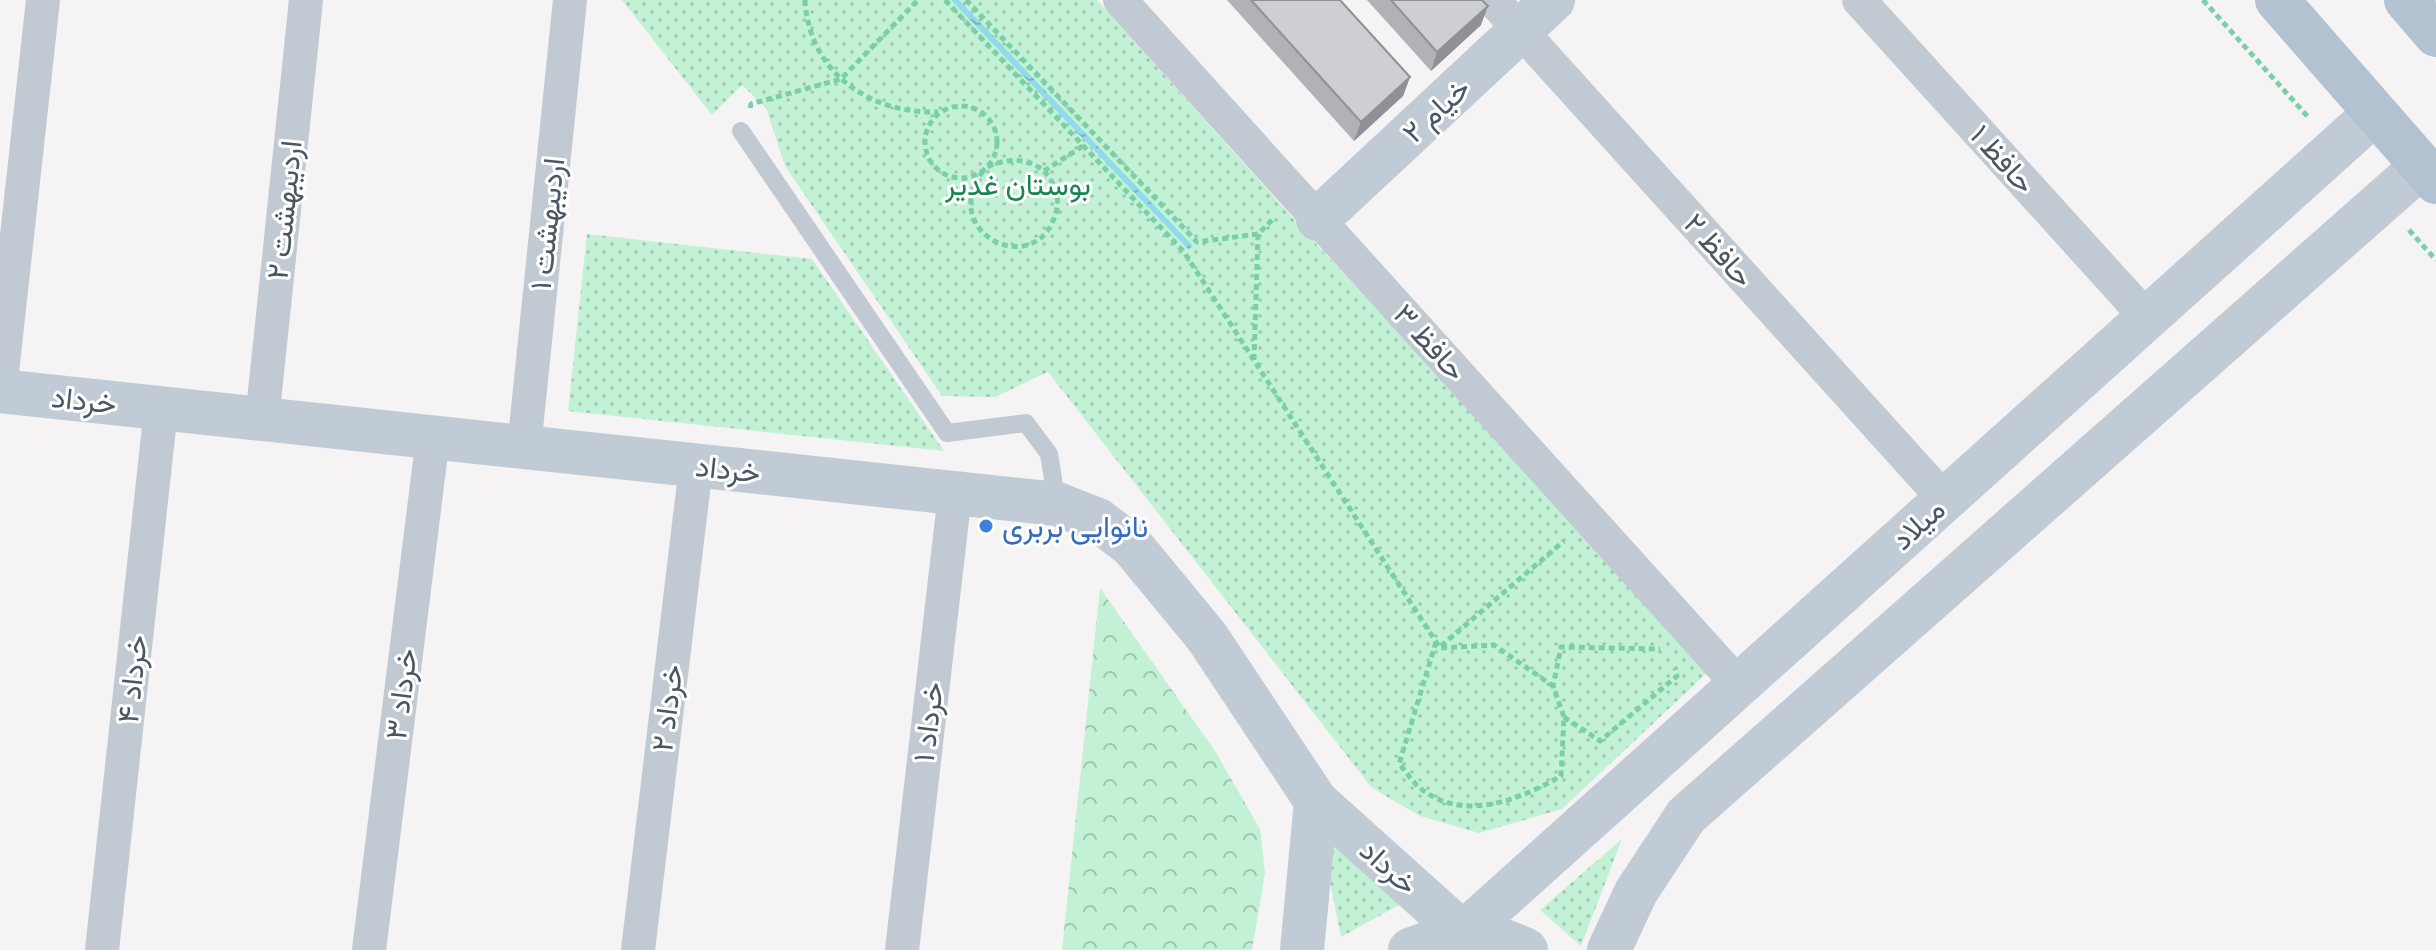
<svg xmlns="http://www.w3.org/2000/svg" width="2436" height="950" viewBox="0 0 2436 950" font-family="Cabin,Vazirmatn,sans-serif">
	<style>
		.grass { fill: url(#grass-dots) }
		.forest { fill: url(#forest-crowns) }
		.water { fill: url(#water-ripples) }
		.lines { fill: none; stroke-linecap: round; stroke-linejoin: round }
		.path { stroke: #7ad0a6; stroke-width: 5; stroke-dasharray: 6 4; stroke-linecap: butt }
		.lane { stroke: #c1cad2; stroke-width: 18 }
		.street { stroke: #c1cad2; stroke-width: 34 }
		.secondary { stroke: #c1cbd6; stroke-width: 44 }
		.primary { stroke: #b3c2d1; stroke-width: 44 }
		.wall { fill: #b0b2b7 }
		.shaded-wall { fill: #909195 }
		.building { fill: #cdcfd5; stroke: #909195; stroke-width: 2 }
		.shop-dot { fill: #3f7fe0; stroke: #fff; stroke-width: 3 }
		.labels { text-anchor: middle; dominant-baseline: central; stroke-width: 6; stroke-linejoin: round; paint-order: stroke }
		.street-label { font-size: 30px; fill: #4a5661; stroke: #fff }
		.park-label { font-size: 30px; fill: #17864f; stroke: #fff }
		.shop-label { font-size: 30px; fill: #366cbe; stroke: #fff; text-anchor: start }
	</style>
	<defs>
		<pattern id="grass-dots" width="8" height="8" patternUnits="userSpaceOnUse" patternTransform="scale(2)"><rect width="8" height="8" fill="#c3f1d5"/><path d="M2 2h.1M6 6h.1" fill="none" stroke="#a0c6b0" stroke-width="1.8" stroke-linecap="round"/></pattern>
		<pattern id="forest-crowns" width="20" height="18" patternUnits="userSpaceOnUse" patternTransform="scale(2)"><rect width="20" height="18" fill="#c3f1d5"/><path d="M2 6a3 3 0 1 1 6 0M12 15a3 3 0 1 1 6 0" fill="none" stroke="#a0c6b0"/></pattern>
		<pattern id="water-ripples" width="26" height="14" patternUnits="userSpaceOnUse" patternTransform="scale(2)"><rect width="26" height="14" fill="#90daee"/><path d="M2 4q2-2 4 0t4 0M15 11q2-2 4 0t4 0" fill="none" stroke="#78b4c4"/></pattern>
	</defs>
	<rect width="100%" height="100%" fill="#f5f3f3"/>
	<g class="grass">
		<polygon points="622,0 1097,0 1311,238 1709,671 1562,809 1479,833 1420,816 1372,788 1048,372 995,397 942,396 785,166 766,108 742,85 712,115"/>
		<polygon points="587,234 812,259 944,451 568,411"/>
		<polygon points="1320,834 1408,900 1341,937"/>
		<polygon points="1622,839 1581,946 1540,910"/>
	</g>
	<polygon class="forest" points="1100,588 1215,751 1260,829 1265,873 1252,950 1062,950"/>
	<polygon class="water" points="951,0 959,0 1193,246 1189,250"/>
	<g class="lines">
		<g class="path">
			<path d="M805,0C809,73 870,114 938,112"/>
			<polyline points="945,0 1184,252 1440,648 1494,645 1553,686"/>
			<polyline points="966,0 1197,242 1258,234 1274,218"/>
			<polyline points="2203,0 2309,118"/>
			<circle cx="961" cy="142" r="36"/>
			<polyline points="750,108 751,104 841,79 918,0"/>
			<path d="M983,171C938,232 1030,277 1053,221C1057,212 1059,202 1056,192C1046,159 1015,154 987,167"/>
			<polyline points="1044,171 1083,146"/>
			<polyline points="2409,230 2436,260"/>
			<polyline points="1254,360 1258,234"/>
			<path d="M1436,642L1399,764C1406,771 1412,782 1420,788C1463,823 1519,800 1561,776L1564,717L1553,686L1561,647L1660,649"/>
			<polyline points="1441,646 1564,541"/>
			<polyline points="1564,717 1600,741 1677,676 1675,668"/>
		</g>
		<polyline class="lane" points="741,131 947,433 1026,423 1049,454 1057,504"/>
		<g class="street">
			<polyline points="1120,0 1739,685"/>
			<polyline points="1493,0 1945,500"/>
			<polyline points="1859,0 2147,318"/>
			<polyline points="0,390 43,0"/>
			<polyline points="262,420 306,0"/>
			<polyline points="524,448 570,0"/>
			<polyline points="102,950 161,409"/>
			<polyline points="369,950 433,437"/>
			<polyline points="638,950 696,466"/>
			<polyline points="902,950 955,494"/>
		</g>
		<g class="secondary">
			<polyline points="1318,219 1553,0"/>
			<polyline points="0,391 1057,504 1098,520 1132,546 1207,637 1316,801 1463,933 2374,114"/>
			<polyline points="1302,950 1316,801"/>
			<path d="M1410,950C1455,932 1481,928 1526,950"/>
			<polyline points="1609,950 1636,892 1686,816 2422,166"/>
		</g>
		<g class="primary">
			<polyline points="2277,0 2436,182"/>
			<polyline points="2406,0 2436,35"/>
		</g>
	</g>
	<g class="wall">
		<polygon points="1227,0 1340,0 1410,77 1403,96 1354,141"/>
		<polygon points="1367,0 1482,0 1481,25 1431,71"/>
	</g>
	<g class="shaded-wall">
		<polygon points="1488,6 1481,25 1431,71 1437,52"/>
		<polygon points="1410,77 1403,96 1354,141 1361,122"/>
	</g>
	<g class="building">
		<polygon points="1251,0 1340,0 1410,77 1361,122"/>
		<polygon points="1391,0 1482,0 1488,6 1437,52"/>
	</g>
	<circle class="shop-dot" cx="986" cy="526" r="8"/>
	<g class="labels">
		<g class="street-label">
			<text transform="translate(1436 110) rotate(-43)">خیام ۲</text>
			<text transform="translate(2003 159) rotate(48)">حافظ ۱</text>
			<text transform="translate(284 210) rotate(-84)">اردیبهشت ۲</text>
			<text transform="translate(547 224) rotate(-84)">اردیبهشت ۱</text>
			<text transform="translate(1719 250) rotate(48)">حافظ ۲</text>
			<text transform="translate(1430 342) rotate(48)">حافظ ۳</text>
			<text transform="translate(84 400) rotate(6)">خرداد</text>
			<text transform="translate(728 469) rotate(6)">خرداد</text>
			<text transform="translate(1918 524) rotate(-42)">میلاد</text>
			<text transform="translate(132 679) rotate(-84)">خرداد ۴</text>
			<text transform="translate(401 694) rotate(-83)">خرداد ۳</text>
			<text transform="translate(667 708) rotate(-83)">خرداد ۲</text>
			<text transform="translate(928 722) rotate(-83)">خرداد ۱</text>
			<text transform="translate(1389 867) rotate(42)">خرداد</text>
		</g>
		<g class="park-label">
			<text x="1018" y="184">بوستان غدیر</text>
		</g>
		<g class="shop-label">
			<text x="1002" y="526">نانوایی بربری</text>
		</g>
	</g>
</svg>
